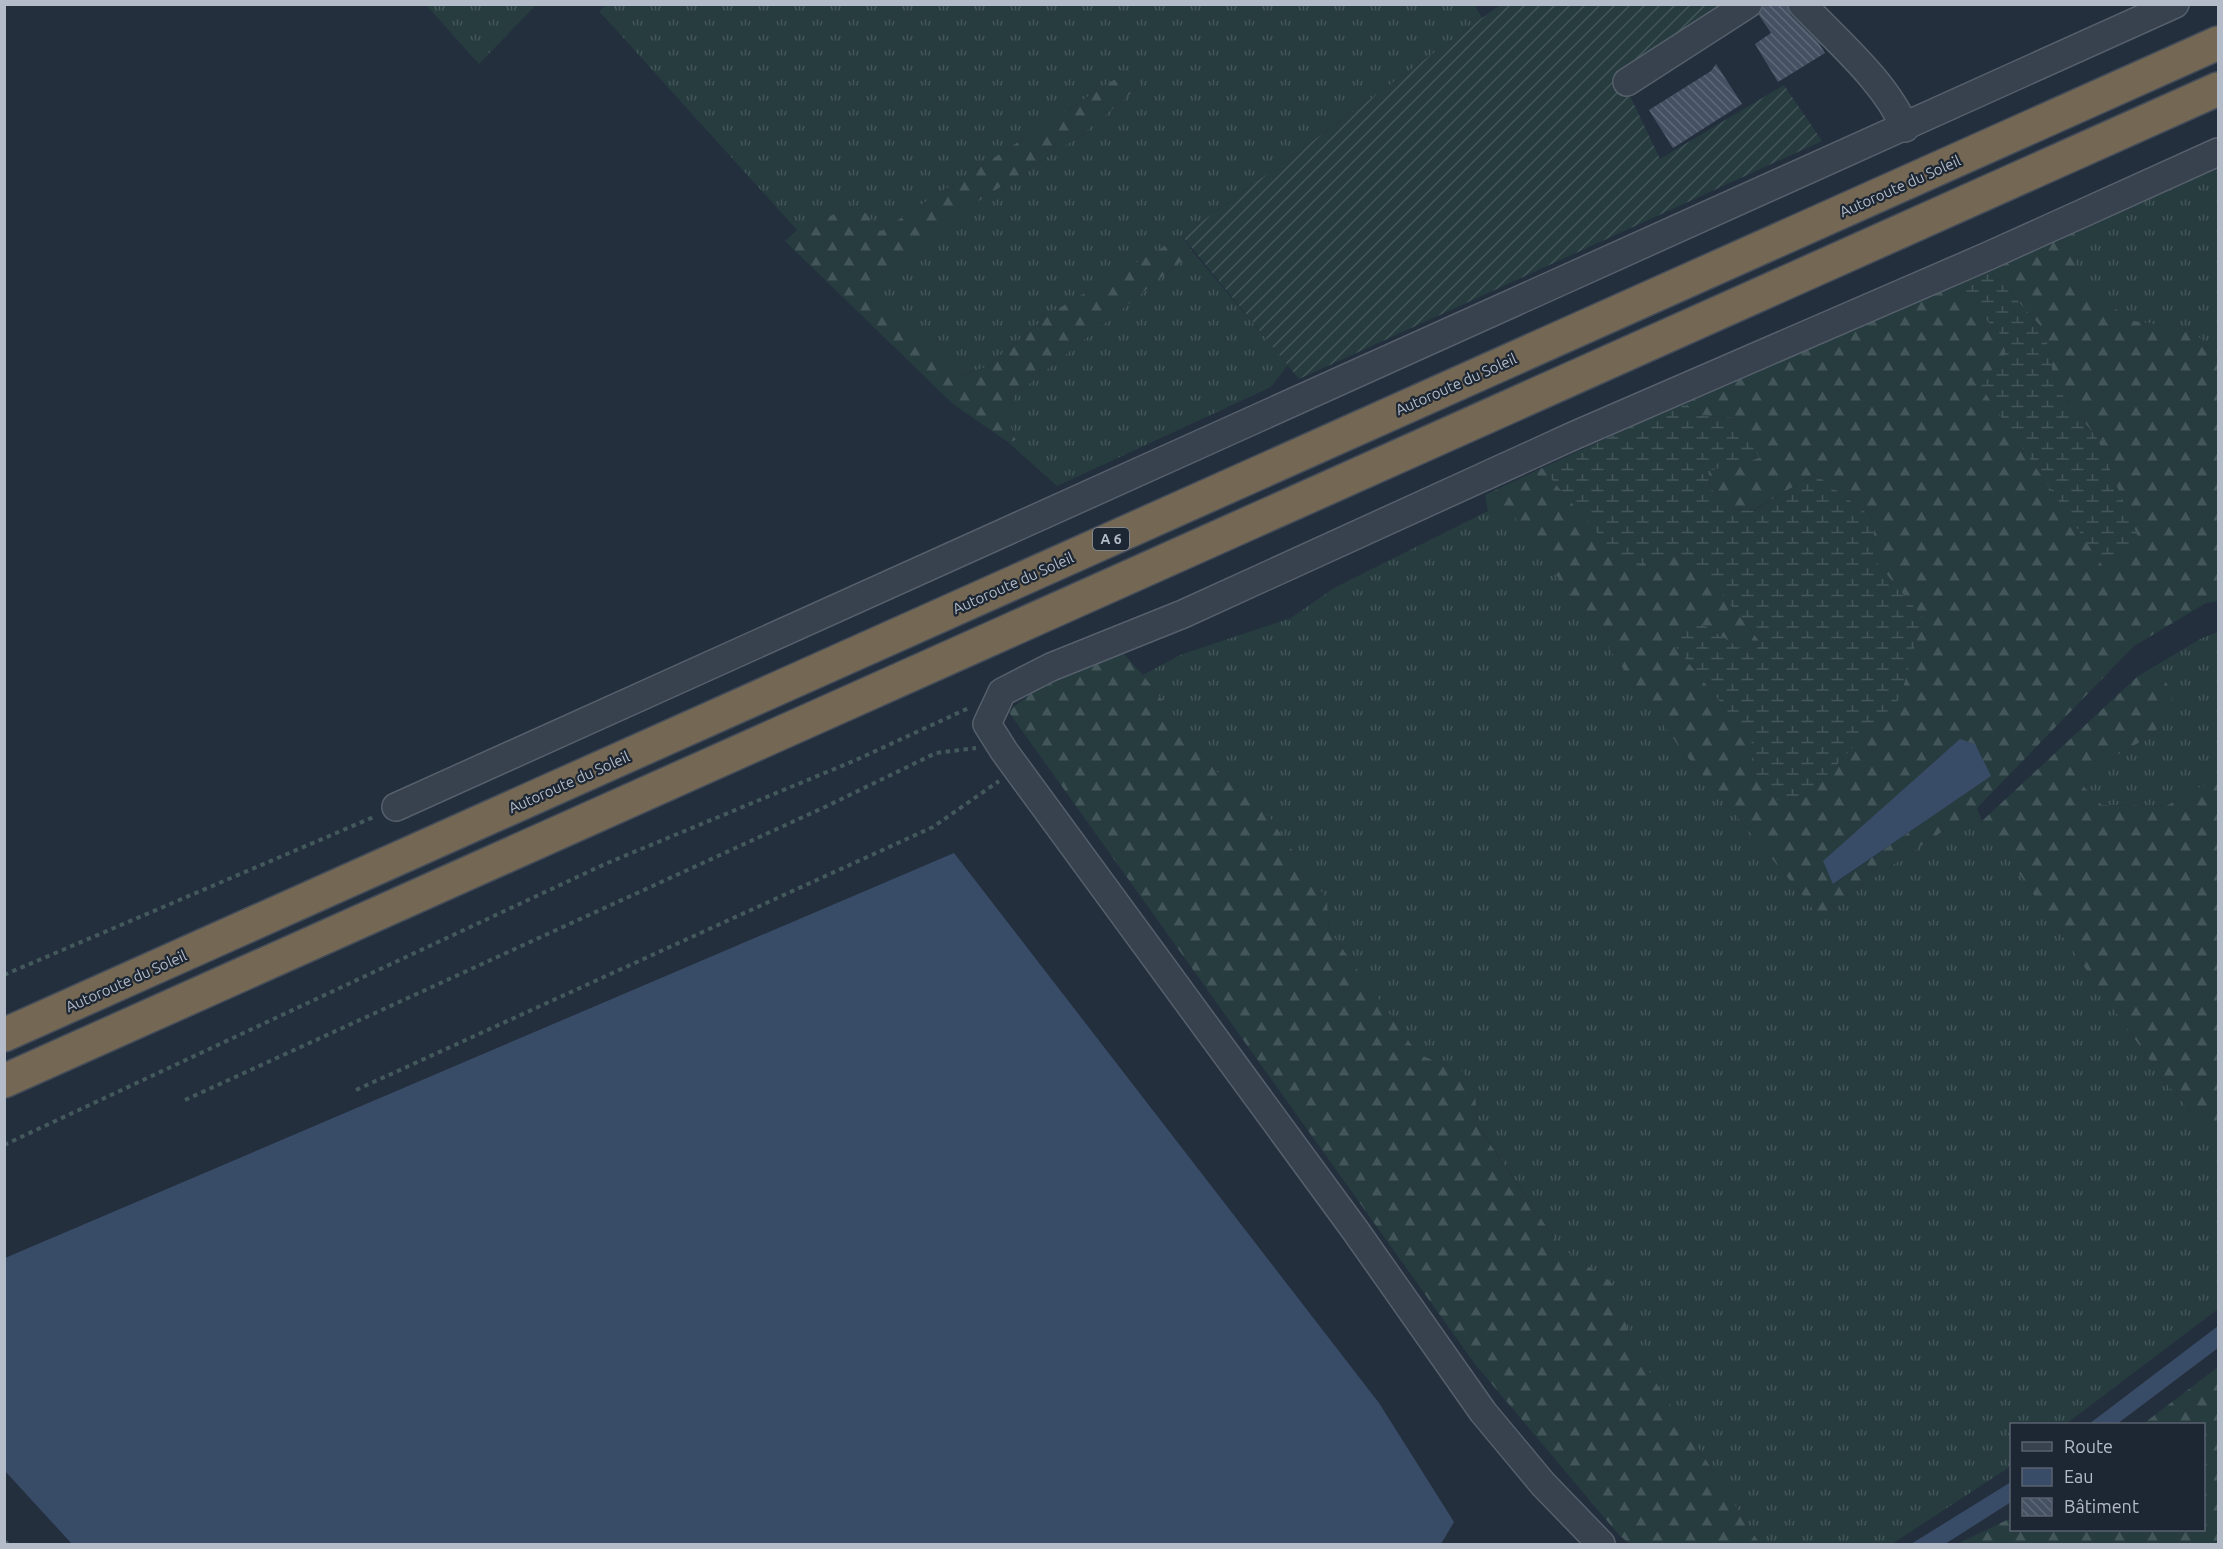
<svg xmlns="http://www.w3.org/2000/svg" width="2223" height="1549" viewBox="0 0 2223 1549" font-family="Ubuntu,sans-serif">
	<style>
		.grass { fill: url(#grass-tufts) }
		.forest { fill: url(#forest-firs); fill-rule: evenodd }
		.wetland { fill: url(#wetland-marsh) }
		.garden { fill: url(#garden-furrows) }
		.water { fill: #394c67 }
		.building { fill: url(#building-back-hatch) }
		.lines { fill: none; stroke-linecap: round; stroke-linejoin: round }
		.minor-casing { stroke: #565f6c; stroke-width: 30 }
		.highway-casing { stroke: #434c59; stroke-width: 36 }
		.path { stroke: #44595c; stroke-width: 4; stroke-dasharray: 4.5 4.5; stroke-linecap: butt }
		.minor { stroke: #38414e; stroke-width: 27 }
		.highway { stroke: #746855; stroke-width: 33 }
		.labels { text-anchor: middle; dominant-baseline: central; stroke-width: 4.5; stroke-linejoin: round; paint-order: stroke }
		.shield { fill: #1d2633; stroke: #878f9c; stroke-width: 1.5 }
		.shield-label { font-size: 14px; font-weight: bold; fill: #b4bcc9 }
		.street-label { font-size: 15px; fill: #b4bcc9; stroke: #1d2633 }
	</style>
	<defs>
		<pattern id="grass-tufts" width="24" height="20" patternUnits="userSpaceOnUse" patternTransform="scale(1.5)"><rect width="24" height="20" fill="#263c3f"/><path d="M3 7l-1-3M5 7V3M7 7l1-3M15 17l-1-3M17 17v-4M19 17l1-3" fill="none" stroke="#435659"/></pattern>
		<pattern id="forest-firs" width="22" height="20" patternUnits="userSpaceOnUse" patternTransform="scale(1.5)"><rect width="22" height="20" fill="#263c3f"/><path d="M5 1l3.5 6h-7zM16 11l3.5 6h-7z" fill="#435659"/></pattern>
		<pattern id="wetland-marsh" width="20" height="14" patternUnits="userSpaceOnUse" patternTransform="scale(1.5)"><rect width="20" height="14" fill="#263c3f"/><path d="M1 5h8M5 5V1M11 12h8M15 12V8" fill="none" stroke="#435659"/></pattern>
		<pattern id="garden-furrows" width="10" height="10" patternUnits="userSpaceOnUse" patternTransform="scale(1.5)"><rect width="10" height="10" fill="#263c3f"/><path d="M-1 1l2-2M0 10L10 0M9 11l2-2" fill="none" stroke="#435659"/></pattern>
		<pattern id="building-back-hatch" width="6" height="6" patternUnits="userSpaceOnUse" patternTransform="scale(1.5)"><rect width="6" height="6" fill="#455162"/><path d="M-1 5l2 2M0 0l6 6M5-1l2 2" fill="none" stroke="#5d6877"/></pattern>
	</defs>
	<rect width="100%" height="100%" fill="#242f3e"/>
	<g class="grass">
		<polygon points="607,4 1474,4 1482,18 1182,236 1054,311 986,367 959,376 864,290 974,204 1081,135 1141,85 1129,70 881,231 864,211 851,207 797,230 599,11"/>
		<polygon points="426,5 536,5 479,64"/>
		<polygon points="2218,169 2218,360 2193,330 2134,321 2071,280 2087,224"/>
		<polygon points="1193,252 1288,365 1271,387 1057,486 1008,442 1016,440 1006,415 1015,395"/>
		<polygon points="1488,511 1514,516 1680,748 1822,919 1842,899 1977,808 1982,821 2165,1082 2218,1142 2218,1309 2066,1424 2012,1424 2011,1466 1892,1544 1760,1544 1630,1342 1620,1299 1610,1281 1561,1248 1477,1124 1475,1091 1462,1072 1418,1054 1329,930 1327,900 1255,797 1221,777 1143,675 1180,655 1291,618 1334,588"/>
		<polygon points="2218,632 2218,777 2166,806 2102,805 2084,787 2084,774 2154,734 2163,678 2138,676 2202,638"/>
	</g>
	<g class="forest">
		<polygon points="1129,70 1141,85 1081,135 974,204 865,290 960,376 986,367 1054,311 1182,236 1193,252 1015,395 1006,415 1016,440 1008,442 953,404 785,241 797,230 851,207 864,211 881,231"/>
		<path d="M2087,224L2071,280L2134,321L2193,330L2218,360V601L2206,603L2134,646L1977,808L1842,899L1822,919L1680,748L1514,516L1488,511L1485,495L1542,468L1628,568L1675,551L1707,576L1761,643L1751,655L1694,619L1675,646L1751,740L1756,775L1777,800L1922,618L1873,558L1874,519L1815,474L1752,511L1734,509L1711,489L1708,471L1759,458L1735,418L1696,415L1685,402L1950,283L2001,335L2006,354L2104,568L2139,542L2097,438L2055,386L2045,331L1986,266ZM1960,739L1990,776L1834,884Z"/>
		<polygon points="1122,652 1143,675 1221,777 1255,797 1327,900 1329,930 1418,1054 1462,1072 1475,1091 1477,1125 1561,1248 1610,1281 1620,1298 1630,1342 1760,1544 1630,1544 1619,1535 1475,1364 1008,711 1044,684"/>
		<polygon points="2138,676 2164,678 2173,696 2154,734 2084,774 2084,787 2102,805 2166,806 2218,777 2218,1142 2165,1082 1982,821"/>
		<polygon points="2218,1367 2218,1544 1957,1544 2011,1518 2012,1530 2204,1530 2204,1424 2143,1424"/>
	</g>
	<g class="wetland">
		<polygon points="1986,266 2045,331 2055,386 2097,438 2140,542 2104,568 1979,384 2006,354 2001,335 1950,283"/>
		<polygon points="1685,402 1696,415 1735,418 1760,458 1708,471 1711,489 1734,509 1753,511 1815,474 1874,519 1873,558 1923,618 1900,698 1802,801 1777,800 1756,775 1751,740 1675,646 1675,634 1694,619 1751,655 1761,643 1707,576 1675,551 1628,569 1542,468"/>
	</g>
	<polygon class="garden" points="1500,5 1732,5 1622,79 1660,159 1784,85 1822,141 1299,379 1182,236"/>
	<g class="water">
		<polygon points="1960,739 1975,744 1991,776 1833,884 1823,861"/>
		<polygon points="954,853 1379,1403 1454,1522 1441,1544 72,1544 5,1471 5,1258"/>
		<polygon points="2218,1326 2218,1348 2117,1424 2089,1424"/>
		<polygon points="2011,1482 2011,1502 1945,1544 1911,1544"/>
	</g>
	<g class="building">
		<polygon points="1764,4 1787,4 1791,15 1818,42 1825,53 1778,82 1755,44 1771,33 1759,15"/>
		<polygon points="1716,64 1742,104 1673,148 1649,110 1711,71"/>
	</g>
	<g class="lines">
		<g class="minor-casing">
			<g id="minor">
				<path d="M1802,4C1836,40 1886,82 1905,128"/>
				<polyline points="1627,82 1748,4"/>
				<polyline points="396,807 2175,4"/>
				<polyline points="1601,1544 1543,1484 1483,1412 1355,1230 1004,751 987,724 1002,692 1051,667 1183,614 1573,436 1988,256 2218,152"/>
			</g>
		</g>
		<g class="highway-casing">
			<g id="highway">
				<polyline points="4,1035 2218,43"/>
				<polyline points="4,1081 2218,89"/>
			</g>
		</g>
		<g class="path">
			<polyline points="4,975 376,816"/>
			<polyline points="356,1090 933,827 999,781"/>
			<polyline points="185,1100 825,807 936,753 976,748"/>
			<polyline points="4,1145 605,864 856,760 971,707"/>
			<polyline points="4,1541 8,1544"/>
		</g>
		<use href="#minor" class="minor"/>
		<use href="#highway" class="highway"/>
	</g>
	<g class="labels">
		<rect class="shield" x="1093" y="528" width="36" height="22" rx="4.5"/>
		<g class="shield-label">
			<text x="1111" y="539">A 6</text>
		</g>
		<g class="street-label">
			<text transform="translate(1900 186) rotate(-24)">Autoroute du Soleil</text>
			<text transform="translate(1456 384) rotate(-24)">Autoroute du Soleil</text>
			<text transform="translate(1013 583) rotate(-24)">Autoroute du Soleil</text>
			<text transform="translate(569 782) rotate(-24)">Autoroute du Soleil</text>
			<text transform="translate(126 981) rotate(-24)">Autoroute du Soleil</text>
		</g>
	</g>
	<rect width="2223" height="1549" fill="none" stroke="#b4bcc9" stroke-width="12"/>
	<rect x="2010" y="1423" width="195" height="108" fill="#1d2633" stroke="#59626f" stroke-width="1.5"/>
	<rect x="2022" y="1442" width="30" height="9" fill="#38414e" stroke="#59626f" stroke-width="1.5"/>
	<text x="2064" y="1453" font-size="18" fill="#b4bcc9">Route</text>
	<rect x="2022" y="1468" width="30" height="18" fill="#394c67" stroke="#59626f" stroke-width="1.5"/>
	<text x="2064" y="1483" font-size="18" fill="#b4bcc9">Eau</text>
	<rect x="2022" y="1498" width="30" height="18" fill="url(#building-back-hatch)" stroke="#59626f" stroke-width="1.5"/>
	<text x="2064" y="1513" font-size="18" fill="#b4bcc9">Bâtiment</text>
</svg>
